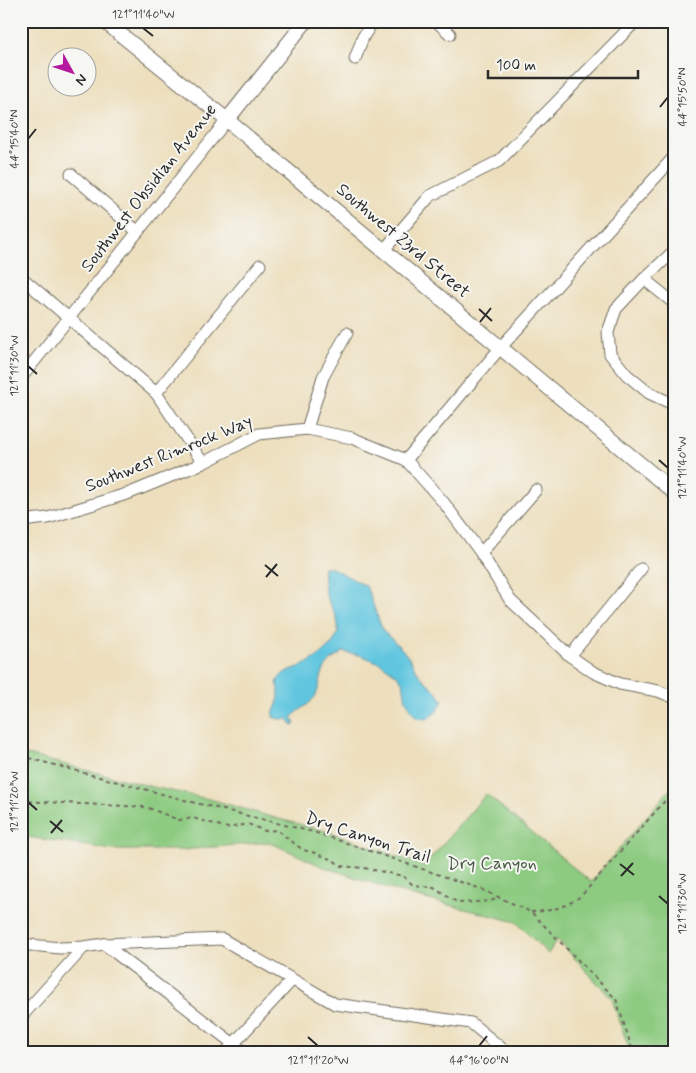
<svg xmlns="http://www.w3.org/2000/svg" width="696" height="1073" viewBox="0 0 696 1073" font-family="Mynerve,sans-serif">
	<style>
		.green { fill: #8dcb81; stroke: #5c7b56 }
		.water { fill: #61c6df; stroke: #467885 }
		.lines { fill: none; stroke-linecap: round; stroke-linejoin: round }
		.minor-casing { stroke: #6f6a5e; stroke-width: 13 }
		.tertiary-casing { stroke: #6f6a5e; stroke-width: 16 }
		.path { stroke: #6f6a5e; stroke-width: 2; stroke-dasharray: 4 4; stroke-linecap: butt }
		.minor { stroke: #fff; stroke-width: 11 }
		.tertiary { stroke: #fff; stroke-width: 14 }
		.ticks { fill: none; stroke: #2b2b2b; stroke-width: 2 }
		.labels { text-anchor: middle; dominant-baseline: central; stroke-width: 4; stroke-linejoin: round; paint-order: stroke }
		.street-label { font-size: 18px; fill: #2b2b2b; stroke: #f6f6f2 }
		.park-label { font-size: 18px; fill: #485b45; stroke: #f6f6f2 }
		.neatline { fill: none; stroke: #2b2b2b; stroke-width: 2 }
		.ticks-label { font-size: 12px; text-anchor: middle; fill: #2b2b2b }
	</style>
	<rect width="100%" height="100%" fill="#f6f6f2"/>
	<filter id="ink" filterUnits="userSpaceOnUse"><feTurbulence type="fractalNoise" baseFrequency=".02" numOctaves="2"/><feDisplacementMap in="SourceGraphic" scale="10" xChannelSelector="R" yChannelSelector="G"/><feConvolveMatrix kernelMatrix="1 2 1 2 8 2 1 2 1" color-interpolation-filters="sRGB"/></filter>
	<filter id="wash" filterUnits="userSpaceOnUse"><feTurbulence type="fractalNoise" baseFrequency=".0096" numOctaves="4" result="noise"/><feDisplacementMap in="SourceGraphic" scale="20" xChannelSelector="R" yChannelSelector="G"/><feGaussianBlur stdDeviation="1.12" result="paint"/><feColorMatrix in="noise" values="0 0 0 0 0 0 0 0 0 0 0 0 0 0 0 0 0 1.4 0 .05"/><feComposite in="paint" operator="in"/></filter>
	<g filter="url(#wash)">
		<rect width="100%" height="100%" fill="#eddfbd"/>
		<polygon class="green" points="21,753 23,754 153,787 213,800 275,818 330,832 424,866 486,794 591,882 671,788 675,787 675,1052 630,1052 612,999 557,939 548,954 516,922 406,894 321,866 269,842 181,850 113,850 21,836"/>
		<path class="water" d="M324,567H330L366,586L383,631L401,648L409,658L420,676L433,688L443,700L437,711L427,719L418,718L411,709L406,700L403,683L396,674L380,663L360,655L343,652C334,658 325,664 322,675C319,683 319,691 314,698C308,706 298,710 292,717L295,724L292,725L288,719H278L273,717C273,711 275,710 277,704C280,697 279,689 277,682C283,671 288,671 299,667C313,661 335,647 338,631C340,618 329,606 326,594C324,588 323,572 324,567Z"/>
	</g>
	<g filter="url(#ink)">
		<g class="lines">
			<g class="minor-casing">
				<g id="minor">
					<polyline points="436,21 450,34"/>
					<polyline points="355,59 363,37 373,21"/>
					<polyline points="71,174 138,232"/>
					<polyline points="384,250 430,196 499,161 636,21"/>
					<polyline points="675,250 644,279 616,309 608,332 610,354 627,375 649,393 675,405"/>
					<polyline points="21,277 156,393 203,463"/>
					<polyline points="644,279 675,304"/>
					<polyline points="21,378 227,120"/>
					<polyline points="156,393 260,265"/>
					<polyline points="307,429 323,377 347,333"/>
					<polyline points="406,460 501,347 675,156"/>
					<polyline points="21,521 48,518 130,493 203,463 259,434 307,429 352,438 406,460 444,503 481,553 510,600 570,656 593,672 620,684 658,691 675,698"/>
					<polyline points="481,553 536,490"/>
					<polyline points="570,656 641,569"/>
					<polyline points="21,944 60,948 84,947 104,944 222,939 335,1004 471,1023 506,1052"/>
					<polyline points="104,944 244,1052"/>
					<polyline points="21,1017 84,947"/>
					<polyline points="226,1052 292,980"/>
				</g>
			</g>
			<g class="tertiary-casing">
				<g id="tertiary">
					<polyline points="104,21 227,120 675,493"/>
					<polyline points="227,120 306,21"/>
				</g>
			</g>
			<g class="path">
				<polyline points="21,756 192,802 317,833 481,889 531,912 616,999 633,1052"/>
				<polyline points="21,801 146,807 179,820 193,818 228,828 248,824 265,831 277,830 303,850 312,852 333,860 341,866 364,868 403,876 413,885 434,887 458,903 490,901 500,898"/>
				<path d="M531,912C552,911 565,908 582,895L670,795L675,792"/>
			</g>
			<use href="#minor" class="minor"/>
			<use href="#tertiary" class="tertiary"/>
		</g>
	</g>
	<path class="ticks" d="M143,28L153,36M660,107L668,97M28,139L36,129M479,309L492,321M480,322L491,308M28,366L37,374M659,460L668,468M265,565L278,576M266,577L277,564M28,802L37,810M50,821L63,832M51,833L62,820M620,864L634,875M621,876L633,863M659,896L668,904M308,1037L318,1046M479,1046L487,1036"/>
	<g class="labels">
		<g class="street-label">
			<text transform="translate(149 188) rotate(-52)">Southwest Obsidian Avenue</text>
			<text transform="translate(403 241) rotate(40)">Southwest 23rd Street</text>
			<text transform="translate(169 454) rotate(-22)">Southwest Rimrock Way</text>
			<text transform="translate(368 838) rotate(18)">Dry Canyon Trail</text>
		</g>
		<g class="park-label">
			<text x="492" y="864">Dry Canyon</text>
		</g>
	</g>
	<rect width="696" height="1073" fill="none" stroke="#f6f6f2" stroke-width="55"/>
	<g transform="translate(72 72) rotate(130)"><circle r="24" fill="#f6f6f2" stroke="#a5a5a2"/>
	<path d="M0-4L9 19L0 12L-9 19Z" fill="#b5179e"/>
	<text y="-8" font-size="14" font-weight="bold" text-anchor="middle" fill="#2b2b2b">N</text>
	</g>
	<path d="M488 70v8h150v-8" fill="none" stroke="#2b2b2b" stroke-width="2.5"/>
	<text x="496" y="70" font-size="15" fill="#2b2b2b" stroke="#f6f6f2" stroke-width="4" paint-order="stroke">100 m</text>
	<rect x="28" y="28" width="640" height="1018" class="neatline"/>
	<g class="ticks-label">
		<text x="143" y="18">121°11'40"W</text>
		<text transform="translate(682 97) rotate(-90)" y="4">44°15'50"N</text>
		<text transform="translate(14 139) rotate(-90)" y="4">44°15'40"N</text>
		<text transform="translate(14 366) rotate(-90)" y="4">121°11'30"W</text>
		<text transform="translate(682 468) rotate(-90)" y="4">121°11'40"W</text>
		<text transform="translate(14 802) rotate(-90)" y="4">121°11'20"W</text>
		<text transform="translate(682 904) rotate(-90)" y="4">121°11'30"W</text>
		<text x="318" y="1064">121°11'20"W</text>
		<text x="479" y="1064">44°16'00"N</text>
	</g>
</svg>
